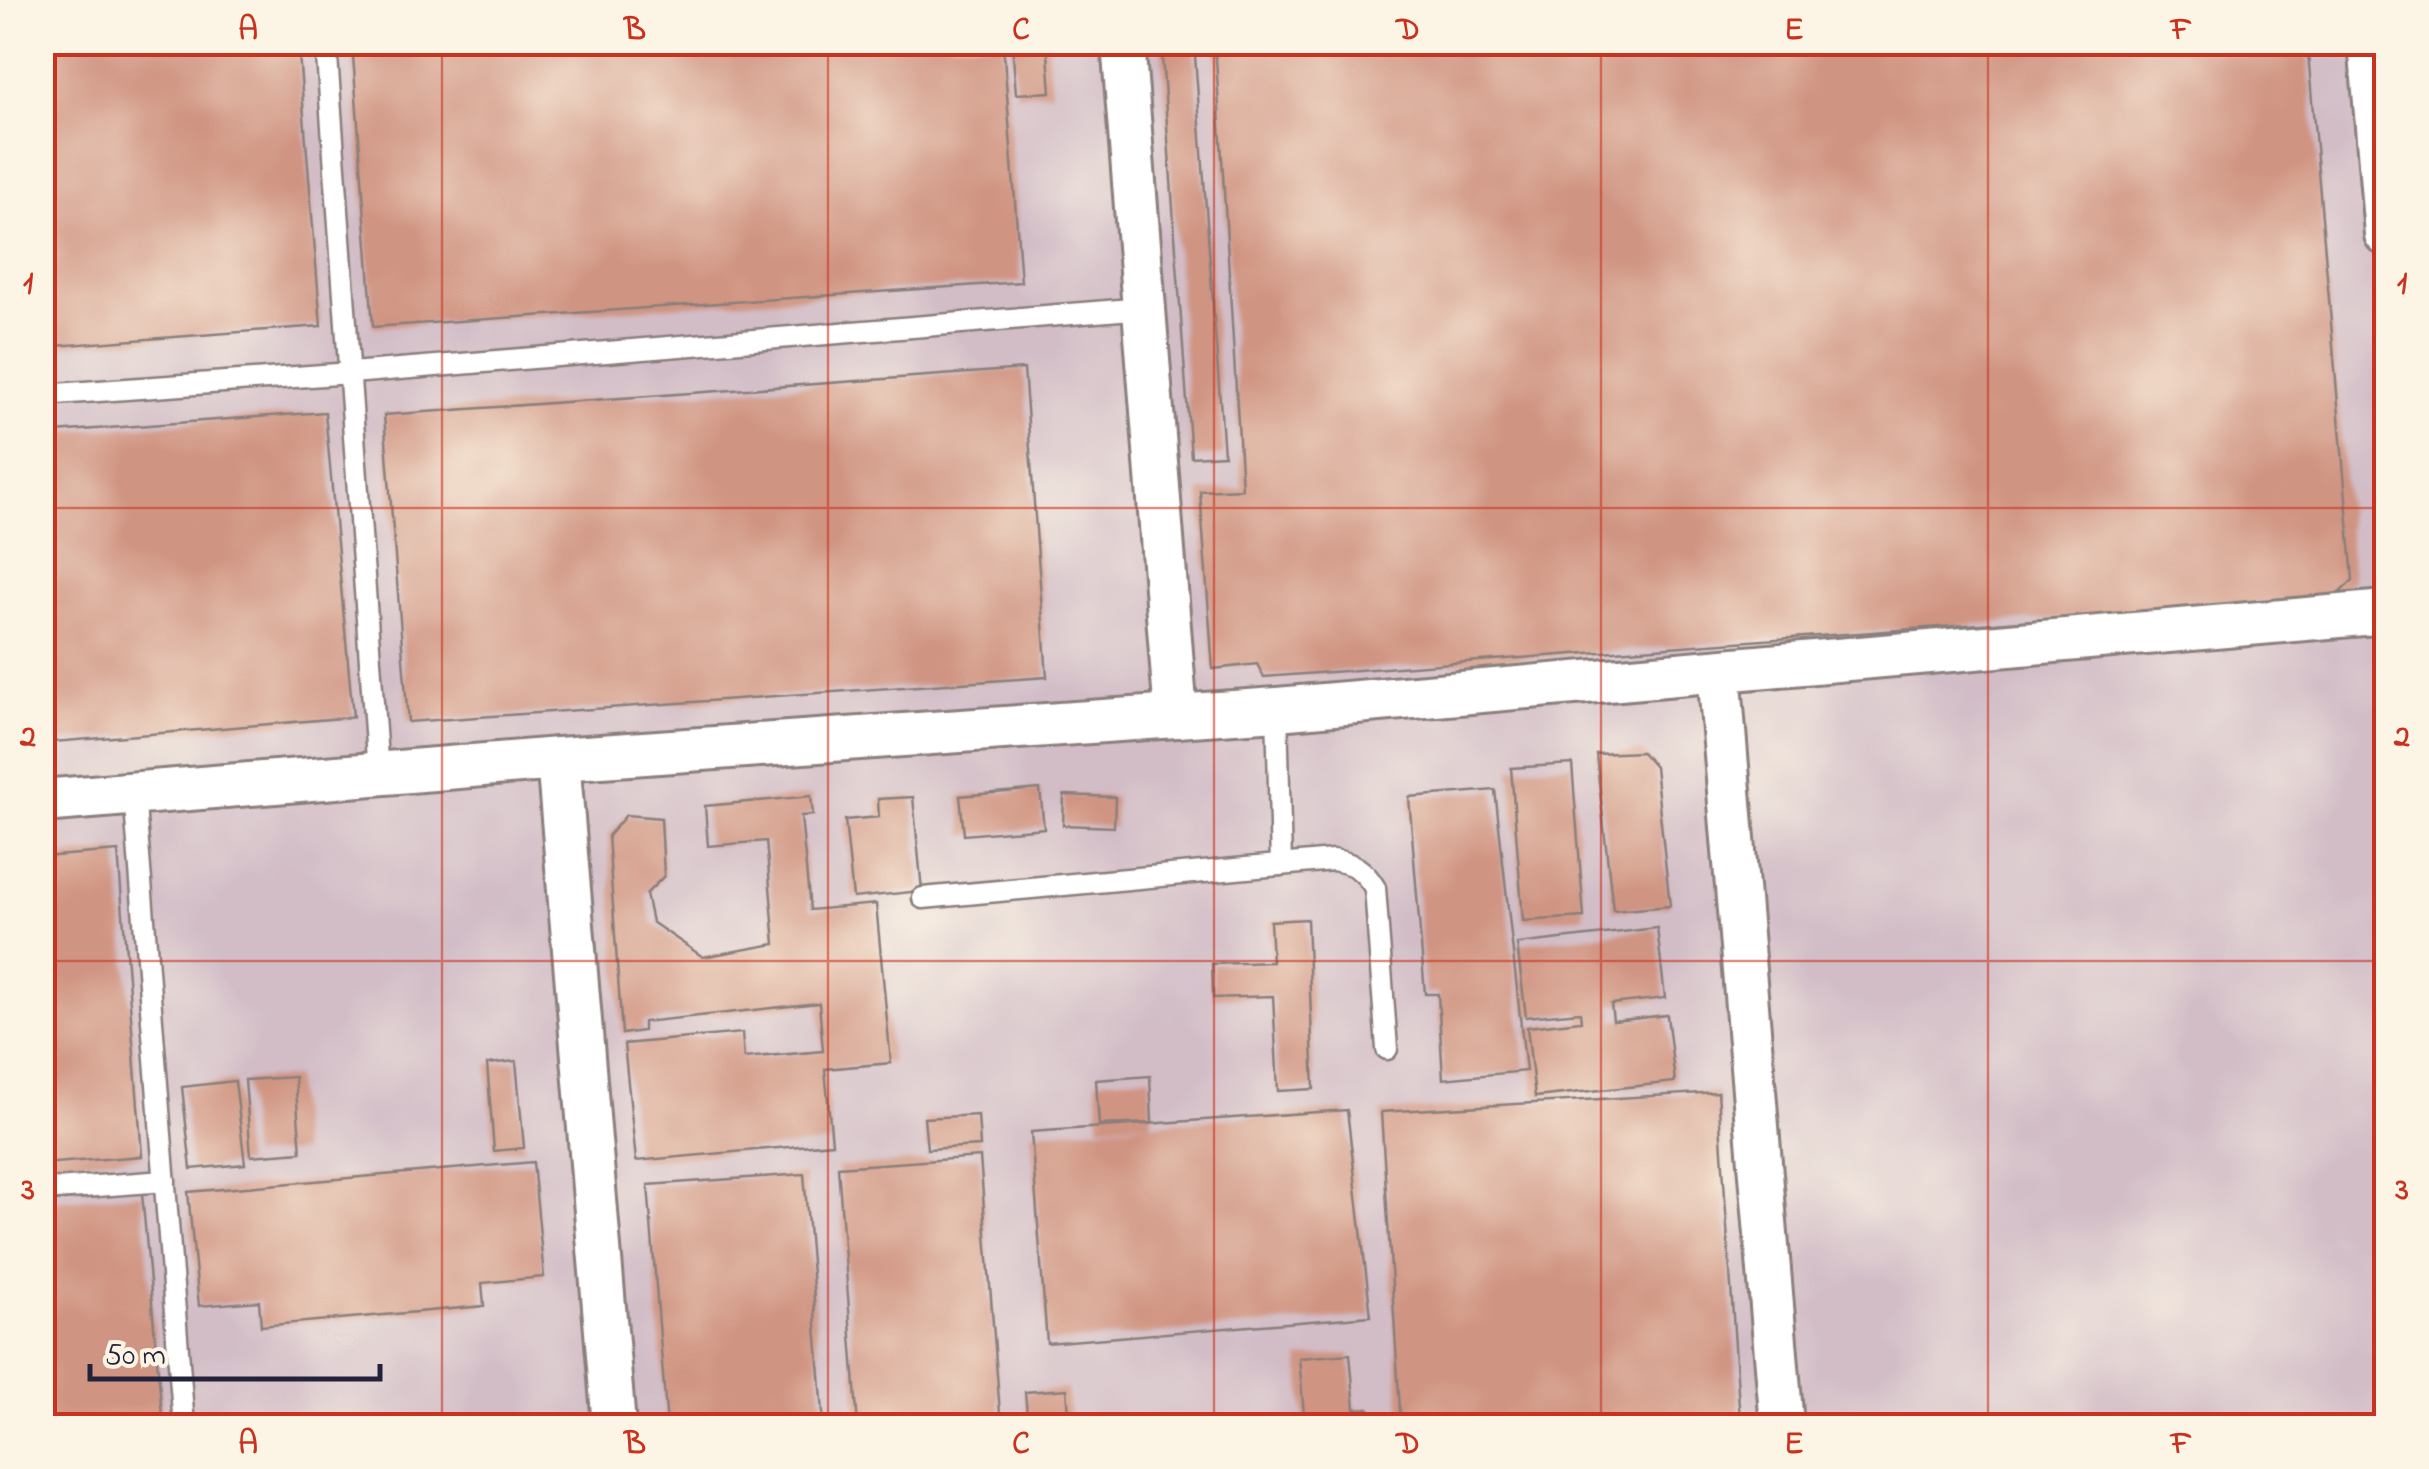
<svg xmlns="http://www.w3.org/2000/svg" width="2429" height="1469" viewBox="0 0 2429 1469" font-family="'Indie Flower',sans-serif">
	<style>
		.industrial { fill: #d2bdc7 }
		.building { fill: #d09482 }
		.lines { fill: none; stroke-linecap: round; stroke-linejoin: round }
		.lane-casing { stroke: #8a7f7c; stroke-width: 25 }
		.street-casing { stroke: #8a7f7c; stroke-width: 48 }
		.lane { stroke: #fff; stroke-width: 20 }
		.street { stroke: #fff; stroke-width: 42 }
		.grid { fill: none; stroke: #c8321e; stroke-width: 2.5; stroke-opacity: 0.55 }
		.neatline { fill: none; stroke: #c8321e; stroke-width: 4 }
		.grid-label { font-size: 32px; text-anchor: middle; font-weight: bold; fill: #c8321e }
	</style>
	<rect width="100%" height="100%" fill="#fcf5e5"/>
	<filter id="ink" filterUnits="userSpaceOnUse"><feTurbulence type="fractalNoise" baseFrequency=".01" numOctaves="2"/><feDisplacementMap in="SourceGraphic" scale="20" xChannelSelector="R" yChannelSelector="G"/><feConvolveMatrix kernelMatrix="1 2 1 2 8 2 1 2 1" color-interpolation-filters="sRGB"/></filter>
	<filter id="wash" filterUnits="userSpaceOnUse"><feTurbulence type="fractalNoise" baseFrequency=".0048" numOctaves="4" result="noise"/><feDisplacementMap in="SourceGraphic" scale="40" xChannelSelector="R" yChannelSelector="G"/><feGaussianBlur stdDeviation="2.25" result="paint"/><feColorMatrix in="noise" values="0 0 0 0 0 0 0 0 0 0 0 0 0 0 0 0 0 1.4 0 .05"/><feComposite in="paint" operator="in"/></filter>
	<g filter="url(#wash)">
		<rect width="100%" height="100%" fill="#f1dcbc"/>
		<rect class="industrial" x="43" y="43" width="2343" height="1383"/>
		<g id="blocks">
			<g class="building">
				<polygon points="42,42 298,42 321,326 42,347"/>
				<polygon points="352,42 1003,42 1021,282 373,327"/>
				<polygon points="1012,42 1047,42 1051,92 1016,94"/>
				<polygon points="1161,42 1194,42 1224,455 1191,457"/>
				<polygon points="1215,42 2307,42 2353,580 2334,598 1264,677 1257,664 1213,669 1200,491 1242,489"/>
				<polygon points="1024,369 1047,677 408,722 384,415"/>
				<polygon points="325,412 353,717 42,743 42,433"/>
				<polygon points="1642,752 1655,767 1670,906 1613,911 1596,754"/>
				<polygon points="1572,764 1584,917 1523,921 1511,768"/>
				<polygon points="1040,789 1044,828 964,835 960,796"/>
				<polygon points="1495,790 1526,1071 1443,1079 1438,994 1425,994 1409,797"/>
				<polygon points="1064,795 1115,797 1114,827 1063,825"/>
				<polygon points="811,796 813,815 801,816 810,910 876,904 891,1063 825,1069 832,1143 636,1161 624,1044 742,1033 744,1058 823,1051 819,1003 643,1022 643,1031 622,1034 608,836 626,815 661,818 664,876 646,894 652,922 703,957 775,944 766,841 708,846 705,806"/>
				<polygon points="913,797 922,891 853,898 845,820 879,817 878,799"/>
				<polygon points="118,851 142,1156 42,1164 42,857"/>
				<polygon points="1307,919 1314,1089 1278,1091 1273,996 1213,998 1212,964 1272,962 1270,921"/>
				<polygon points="1657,928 1665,998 1611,1004 1613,1021 1667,1015 1675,1082 1535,1097 1527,1027 1581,1021 1580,1012 1526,1017 1517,944"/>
				<polygon points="516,1061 524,1148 494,1151 487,1064"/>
				<polygon points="1150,1076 1152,1123 1099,1125 1096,1080"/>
				<polygon points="295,1077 301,1152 251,1156 245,1080"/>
				<polygon points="235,1081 245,1164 191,1169 182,1087"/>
				<polygon points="1718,1092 1740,1421 1655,1426 1401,1426 1381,1112"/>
				<polygon points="1347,1110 1371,1316 1047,1343 1031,1132"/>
				<polygon points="978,1115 980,1146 927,1149 924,1118"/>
				<polygon points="980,1157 1001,1426 858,1426 838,1167"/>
				<polygon points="533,1162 544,1277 482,1283 484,1306 261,1326 259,1301 199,1306 188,1192"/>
				<polygon points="804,1174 824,1426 667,1426 648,1185"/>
				<polygon points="142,1193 163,1426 42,1426 42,1202"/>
				<polygon points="1350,1354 1355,1409 1369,1408 1371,1426 1305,1426 1299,1358"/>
				<polygon points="1067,1389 1070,1426 1028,1426 1025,1392"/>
				<polygon points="555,1421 556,1426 521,1426 521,1424"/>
			</g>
		</g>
	</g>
	<g filter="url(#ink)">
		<use href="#blocks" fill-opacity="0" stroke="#8a7f7c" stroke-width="2.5"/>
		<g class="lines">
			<g class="lane-casing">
				<g id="lane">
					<polyline points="326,42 378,773"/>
					<polyline points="42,395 351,373 1144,308"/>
					<polyline points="1277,709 1281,865"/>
					<polyline points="134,793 184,1426"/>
					<path d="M923,898L1333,860C1354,863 1364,870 1375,888L1387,1049"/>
					<polyline points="42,1190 165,1181"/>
				</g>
			</g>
			<g class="street-casing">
				<g id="street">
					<polyline points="1123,42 1176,716"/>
					<polyline points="2370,42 2386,234"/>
					<polyline points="1719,671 1782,1426"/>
					<polyline points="558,759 614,1426"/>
					<polyline points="42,801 558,759 1277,709 2386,612"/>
				</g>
			</g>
			<use href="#lane" class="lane"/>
			<use href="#street" class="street"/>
		</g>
	</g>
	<path class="grid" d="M442,42V1426M828,42V1426M1214,42V1426M1601,42V1426M1988,42V1426M42,508H2386M42,961H2386"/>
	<rect width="2429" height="1469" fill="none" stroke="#fcf5e5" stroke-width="110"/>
	<path d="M90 1364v15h290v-15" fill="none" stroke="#22223b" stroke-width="5"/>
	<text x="105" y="1364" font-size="30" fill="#22223b" stroke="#fcf5e5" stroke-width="8" paint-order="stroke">50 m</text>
	<rect x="55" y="55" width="2319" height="1359" class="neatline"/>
	<g class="grid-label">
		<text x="248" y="39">A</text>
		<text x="635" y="39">B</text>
		<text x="1021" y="39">C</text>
		<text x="1408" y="39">D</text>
		<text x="1794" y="39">E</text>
		<text x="2181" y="39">F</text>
		<text x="28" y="293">1</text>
		<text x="2402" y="293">1</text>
		<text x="28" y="746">2</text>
		<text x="2402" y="746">2</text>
		<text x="28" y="1199">3</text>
		<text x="2402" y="1199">3</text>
		<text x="248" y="1453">A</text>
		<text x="635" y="1453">B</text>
		<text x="1021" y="1453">C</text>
		<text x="1408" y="1453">D</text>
		<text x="1794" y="1453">E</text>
		<text x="2181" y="1453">F</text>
	</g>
</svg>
